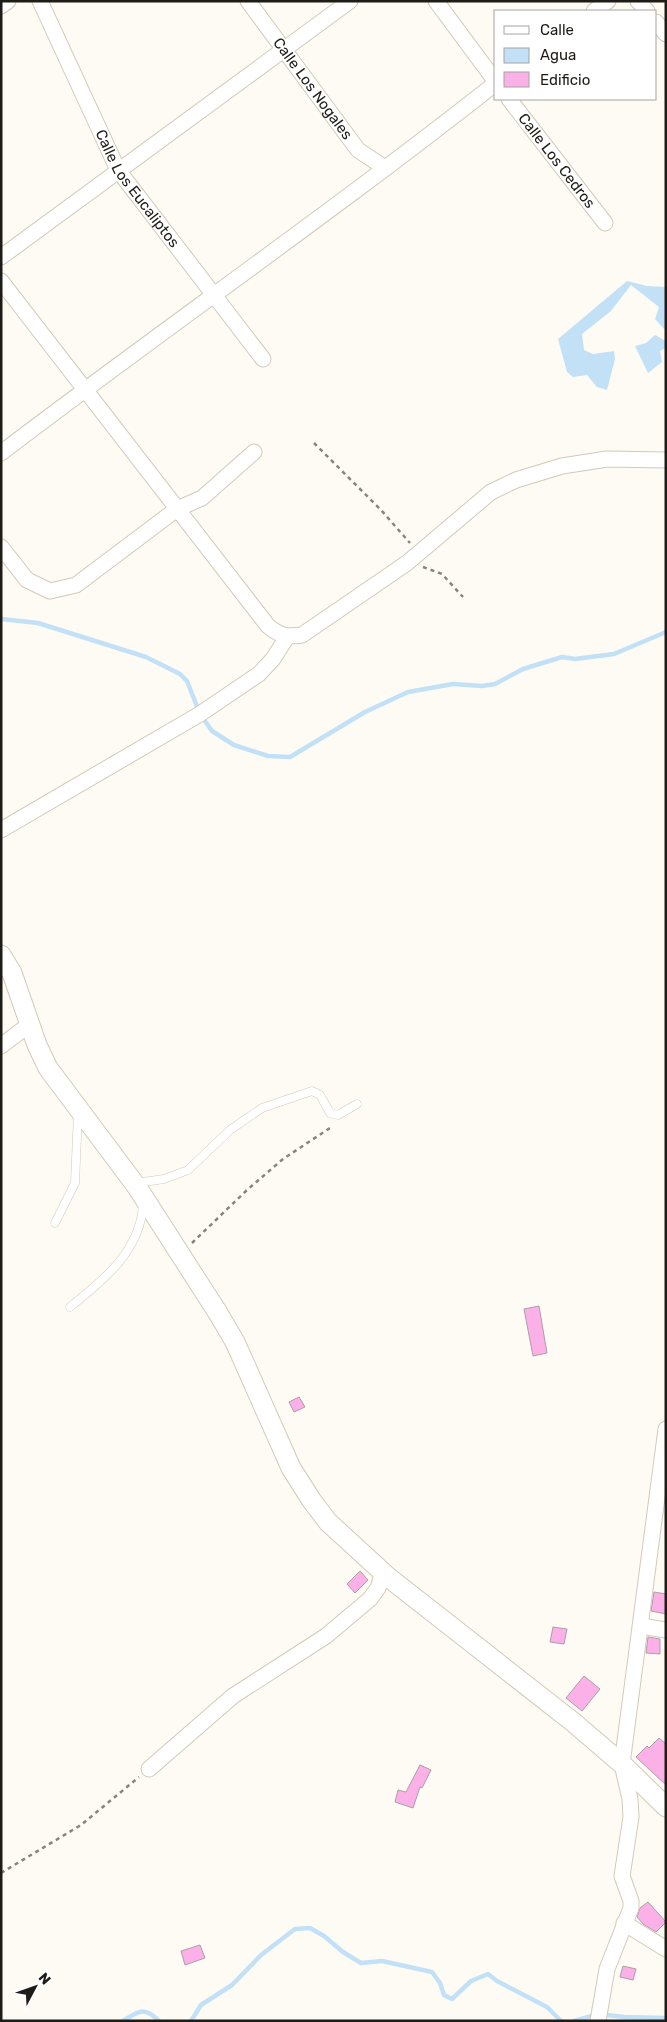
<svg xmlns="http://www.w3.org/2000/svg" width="667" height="2022" viewBox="0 0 667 2022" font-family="Rubik,sans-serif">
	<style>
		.water { fill: #c2e1f7 }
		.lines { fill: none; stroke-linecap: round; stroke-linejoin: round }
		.stream { stroke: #c2e1f7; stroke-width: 4.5 }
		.building { fill: #fbb0e8; stroke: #ad9ea8 }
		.service-casing { stroke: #d1caba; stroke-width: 9 }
		.minor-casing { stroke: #d1caba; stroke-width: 17 }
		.tertiary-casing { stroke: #d1caba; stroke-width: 21 }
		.path { stroke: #87847e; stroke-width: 2.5; stroke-dasharray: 4 4; stroke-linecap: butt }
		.service { stroke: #fff; stroke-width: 8 }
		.minor { stroke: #fff; stroke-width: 15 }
		.tertiary { stroke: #fff; stroke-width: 19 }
		.labels { text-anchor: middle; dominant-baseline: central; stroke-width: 4; stroke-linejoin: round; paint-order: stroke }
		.street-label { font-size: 15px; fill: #1e1c16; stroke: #fff }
	</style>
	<rect width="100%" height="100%" fill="#fefbf4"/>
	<g class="water">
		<polygon points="627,281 647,286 666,287 666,331 655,319 659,307 631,285 611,311 582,334 584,350 593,354 614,351 615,359 607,390 597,387 587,375 573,377 567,372 558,339"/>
		<polygon points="655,335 666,341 666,348 660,351 662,362 648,373 635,346 646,343"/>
	</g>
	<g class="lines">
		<g class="stream">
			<polyline points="1,619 38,623 146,657 180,674 187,681 200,714 212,731 234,745 268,756 290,757 365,712 408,692 453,684 482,686 495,684 523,669 562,657 575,659 614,654 666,632"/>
			<path d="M123,2021C139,2011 144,2006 159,2021"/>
			<polyline points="191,2021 201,2005 232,1985 261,1955 295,1929 310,1928 324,1936 343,1952 361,1963 382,1961 432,1972 440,1983 444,1995 452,1999 471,1981 488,1974 497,1981 547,2007 561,2021"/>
			<polyline points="574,2021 599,2014 624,2017 666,2018"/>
		</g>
	</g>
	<g class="building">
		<polygon points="539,1306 547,1353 533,1356 524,1309"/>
		<polygon points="299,1397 305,1407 294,1412 289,1402"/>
		<polygon points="360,1571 368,1580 355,1593 347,1584"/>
		<polygon points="654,1592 666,1594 666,1614 651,1611"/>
		<polygon points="553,1627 567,1629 564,1644 550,1642"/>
		<polygon points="648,1637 660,1639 660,1654 646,1653"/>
		<polygon points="584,1676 600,1689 582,1711 566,1698"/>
		<polygon points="659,1738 666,1744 666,1785 636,1757 647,1746 649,1748"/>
		<polygon points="420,1765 431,1770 422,1788 420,1787 413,1808 395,1802 398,1790 406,1792"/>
		<polygon points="648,1902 666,1922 656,1932 643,1924 637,1917 640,1908"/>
		<polygon points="200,1945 205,1958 185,1965 181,1951"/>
		<polygon points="623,1966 636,1969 633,1980 620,1977"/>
	</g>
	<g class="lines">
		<g class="service-casing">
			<g id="service">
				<polyline points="136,1183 164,1179 188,1170 230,1130 262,1108 312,1091 320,1095 330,1113 338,1115 357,1104"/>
				<polyline points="55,1223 75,1183 78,1113"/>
				<path d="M70,1307C104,1280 141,1250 143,1204"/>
			</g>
		</g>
		<g class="minor-casing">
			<g id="minor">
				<path id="s1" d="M40,1L118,170L263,359"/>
				<path id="s2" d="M248,1L358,150L385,168"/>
				<polyline points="436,1 496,82"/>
				<polyline points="638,1 647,11"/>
				<polyline points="1,6 8,1"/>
				<polyline points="594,11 608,1"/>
				<polyline points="656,22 666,34"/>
				<path id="s3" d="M509,99L605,223"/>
				<polyline points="1,257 350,1"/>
				<path d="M1,281L268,626C280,636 287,637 302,635L407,563L491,492L516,480L562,466L607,459L666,460"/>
				<path d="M1,453C165,328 334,211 496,83"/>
				<polyline points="1,547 27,580 50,591 76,585 177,509 202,498 254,452"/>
				<polyline points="1,830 200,714 259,674 273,659 287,637"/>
				<polyline points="1,1046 30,1024"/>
				<polyline points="641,1626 666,1630"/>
				<polyline points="149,1769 233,1696 326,1636 370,1599 378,1588 383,1572"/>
				<polyline points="624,1923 666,1949"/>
				<polyline points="598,2021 607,1969 631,1908 631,1901 622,1876 631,1817 630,1799 622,1764 666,1429"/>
			</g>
		</g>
		<g class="tertiary-casing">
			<polyline id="tertiary" points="1,955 12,973 37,1045 48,1068 137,1187 218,1313 235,1342 291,1468 312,1501 328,1522 388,1577 573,1722 622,1764 666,1807"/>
		</g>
		<g class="path">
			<polyline points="314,443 381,510 410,543"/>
			<polyline points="423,567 442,574 463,597"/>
			<polyline points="192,1243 247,1190 283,1159 330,1128 332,1125"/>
			<polyline points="1,1873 81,1825 139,1777"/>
		</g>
		<use href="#service" class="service"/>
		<use href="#minor" class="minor"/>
		<use href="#tertiary" class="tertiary"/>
	</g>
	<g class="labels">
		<g class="street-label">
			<text stroke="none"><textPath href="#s2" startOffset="109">Calle Los Nogales</textPath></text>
			<text stroke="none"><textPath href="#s3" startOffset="78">Calle Los Cedros</textPath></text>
			<text stroke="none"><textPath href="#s1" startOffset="212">Calle Los Eucaliptos</textPath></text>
		</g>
	</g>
	<rect width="667" height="2022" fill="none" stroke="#1e1c16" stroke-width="5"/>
	<rect x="494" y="10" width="162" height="90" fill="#ffffff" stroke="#a5a4a2"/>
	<rect x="504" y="26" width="25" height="8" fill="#ffffff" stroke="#a5a4a2"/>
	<text x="540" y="35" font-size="15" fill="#1e1c16">Calle</text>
	<rect x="504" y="48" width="25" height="15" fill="#c2e1f7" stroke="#a5a4a2"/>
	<text x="540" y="60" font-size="15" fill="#1e1c16">Agua</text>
	<rect x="504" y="72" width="25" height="15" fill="#fbb0e8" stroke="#a5a4a2"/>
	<text x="540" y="85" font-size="15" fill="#1e1c16">Edificio</text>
	<g transform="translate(35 1987) rotate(49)" stroke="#ffffff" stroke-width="4" paint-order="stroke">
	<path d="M0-4L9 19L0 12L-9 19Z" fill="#1e1c16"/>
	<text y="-8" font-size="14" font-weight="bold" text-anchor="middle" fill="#1e1c16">N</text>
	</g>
</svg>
